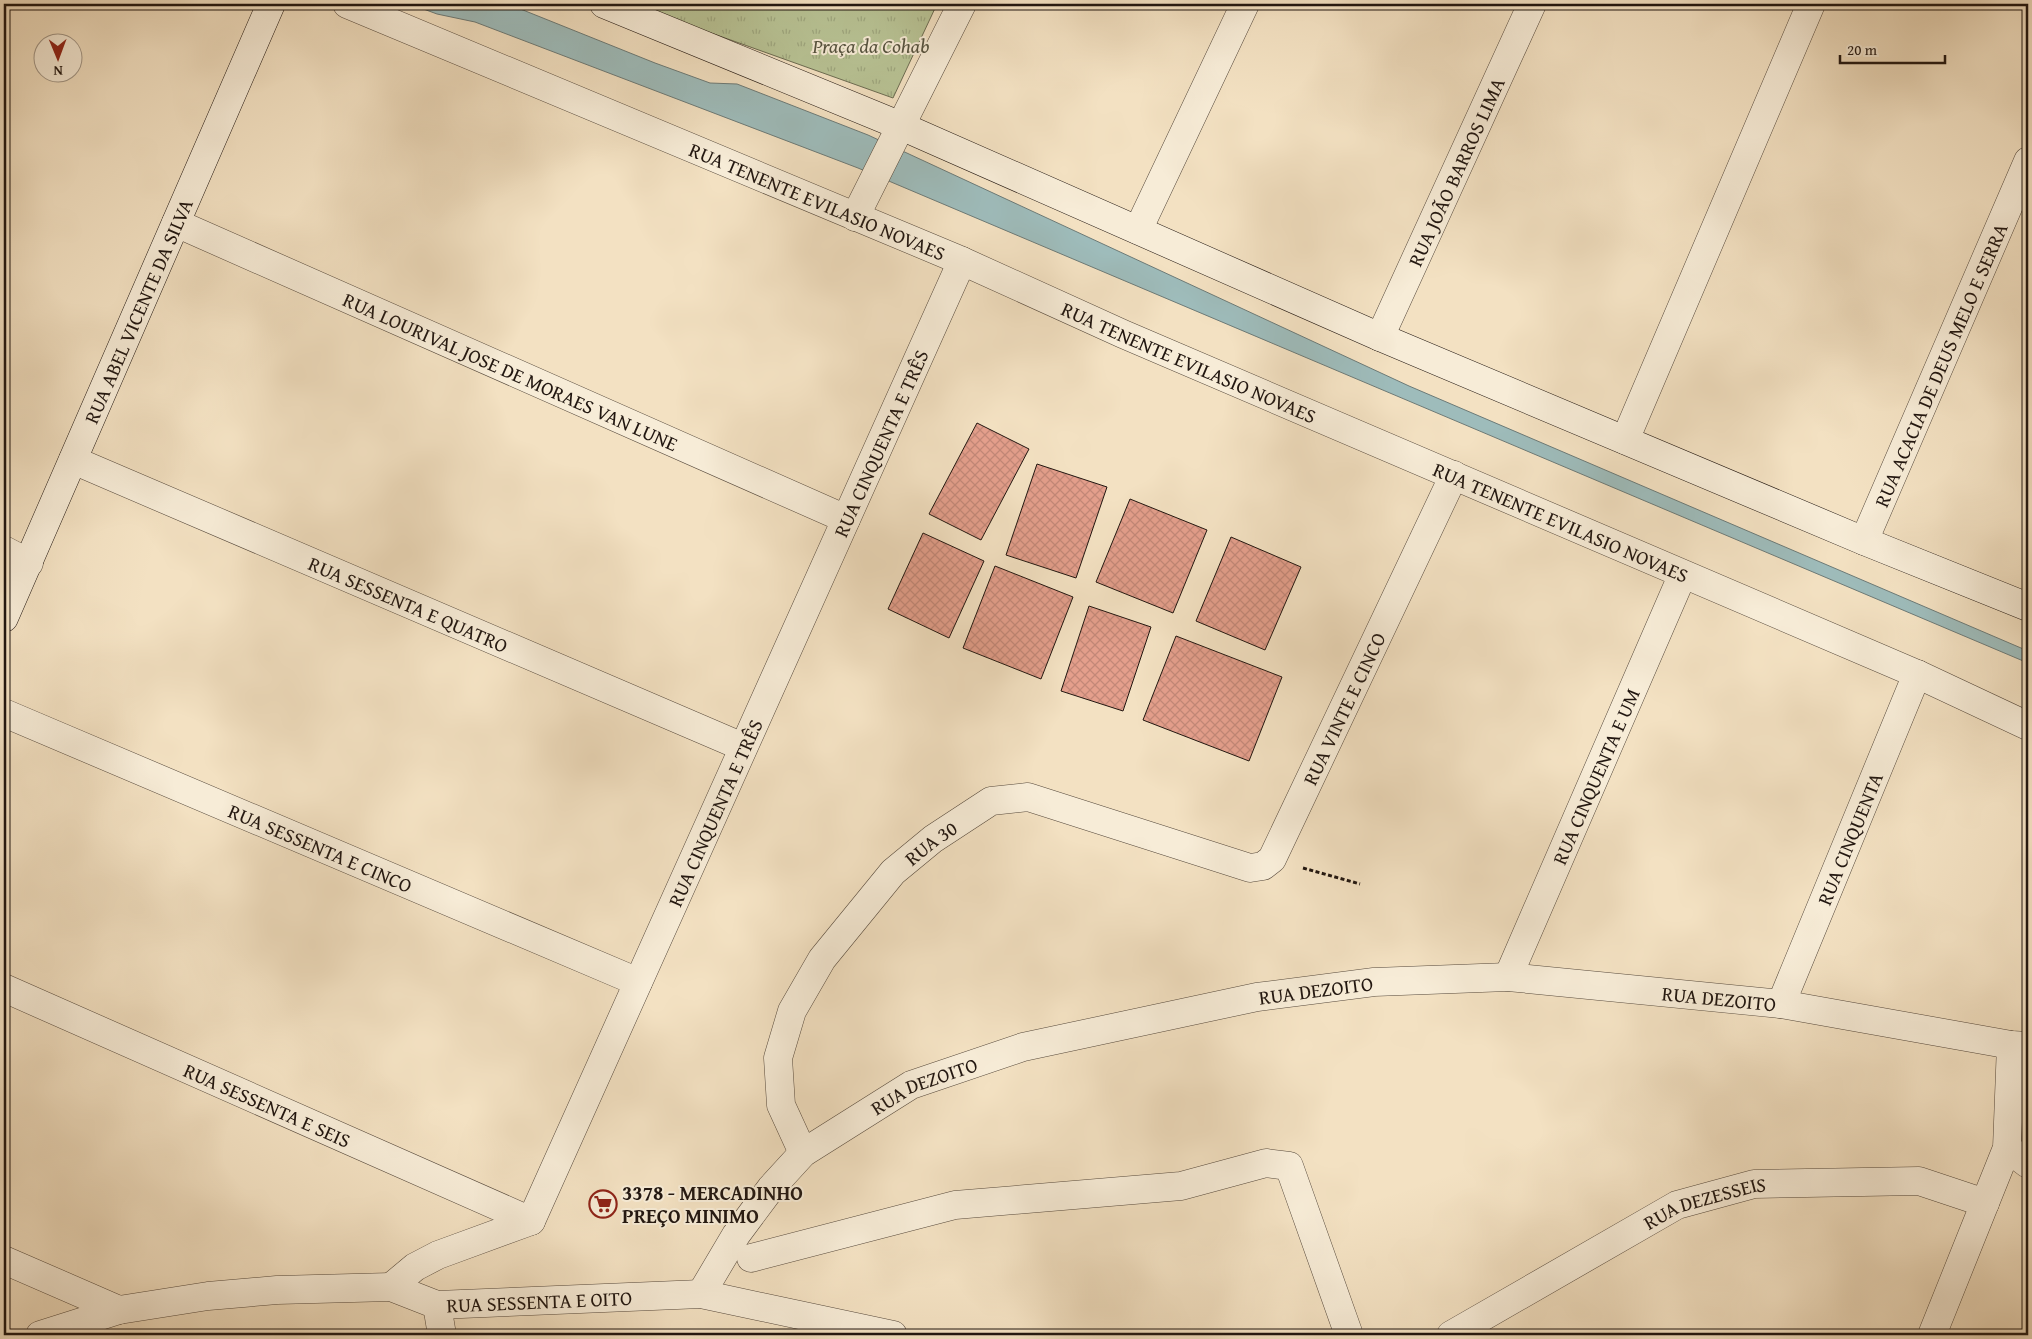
<svg xmlns="http://www.w3.org/2000/svg" width="2032" height="1339" viewBox="0 0 2032 1339" font-family="'Gentium Book Plus',serif">
	<style>
		.grass { fill: url(#grass-tufts); stroke: #6c6c52 }
		.water { fill: #9ebcbb; stroke: #6c7a77 }
		.building { fill: url(#building-cross-hatch); stroke: #211610 }
		.lines { fill: none; stroke-linecap: round; stroke-linejoin: round }
		.street-casing { stroke: #56493c; stroke-width: 29 }
		.secondary-casing { stroke: #211610; stroke-width: 29 }
		.path { stroke: #211610; stroke-width: 3; stroke-dasharray: 4 2.5; stroke-linecap: butt }
		.street { stroke: #f7ecd7; stroke-width: 28 }
		.secondary { stroke: #f7ecd7; stroke-width: 28 }
		.labels { text-anchor: middle; dominant-baseline: central; stroke-width: 4; stroke-linejoin: round; paint-order: stroke }
		.park-label { font-size: 20px; font-style: italic; fill: #56533f; stroke: #f7ecd7 }
		.street-label { font-size: 20px; fill: #211610; stroke: #f7ecd7 }
		.poi-label { font-size: 20px; font-weight: bold; fill: #211610; stroke: #f7ecd7; text-anchor: start }
	</style>
	<defs>
		<pattern id="grass-tufts" width="24" height="20" patternUnits="userSpaceOnUse" patternTransform="scale(1.25)"><rect width="24" height="20" fill="#b8c395"/><path d="M3 7l-1-3M5 7V3M7 7l1-3M15 17l-1-3M17 17v-4M19 17l1-3" fill="none" stroke="#9ea77f"/></pattern>
		<pattern id="building-cross-hatch" width="8" height="8" patternUnits="userSpaceOnUse" patternTransform="scale(1.25)"><rect width="8" height="8" fill="#e49f8c"/><path d="M0 0l8 8M0 8l8-8" fill="none" stroke="#c38878"/></pattern>
	</defs>
	<rect width="100%" height="100%" fill="#f3e1c2"/>
	<filter id="stains"><feTurbulence type="fractalNoise" baseFrequency=".004" numOctaves="4"/><feColorMatrix values="0 0 0 0 .2 0 0 0 0 .09 0 0 0 0 .02 0 0 0 .5 -.17"/></filter>
	<radialGradient id="worn" r=".72"><stop offset=".6" stop-color="#630" stop-opacity="0"/><stop offset="1" stop-color="#630" stop-opacity=".3"/></radialGradient>
	<polygon class="grass" points="630,4 937,4 893,98"/>
	<polygon class="water" points="410,4 508,4 655,63 710,83 737,84 868,135 1409,386 2028,651 2028,663 858,168 475,22 437,14"/>
	<g class="building">
		<polygon points="977,423 1029,449 981,540 929,514"/>
		<polygon points="1037,464 1107,487 1076,578 1006,555"/>
		<polygon points="1130,499 1207,530 1173,613 1096,582"/>
		<polygon points="923,533 984,561 949,638 888,609"/>
		<polygon points="1231,537 1301,567 1265,650 1196,621"/>
		<polygon points="995,566 1073,597 1041,679 963,648"/>
		<polygon points="1089,606 1151,627 1123,711 1061,691"/>
		<polygon points="1176,636 1282,677 1249,761 1143,720"/>
	</g>
	<g class="lines">
		<g class="street-casing">
			<g id="street">
				<path id="s1" d="M347,4L962,261L1123,334L1917,674L2028,726"/>
				<polyline points="855,217 962,4"/>
				<path id="s2" d="M176,223L846,519"/>
				<polyline points="1138,230 1245,4"/>
				<path id="s3" d="M1380,337L1532,4"/>
				<polyline points="1625,440 1811,4"/>
				<path id="s4" d="M73,460L743,747"/>
				<path id="s5" d="M1864,541L2028,161"/>
				<polyline points="4,550 29,563"/>
				<path id="s6" d="M4,713L638,982"/>
				<path id="s7" d="M1508,977L1682,576"/>
				<path id="s8" d="M4,988L531,1221"/>
				<path id="s9" d="M1781,1004L1917,674"/>
				<polyline points="2007,1148 2028,1164"/>
				<path id="s10" d="M803,1153L781,1105L778,1058L792,1011L822,959L893,872L933,839L991,801L1028,797L1250,868L1263,866L1272,859L1454,475"/>
				<polyline points="751,1258 955,1205 1181,1186 1266,1163 1289,1166 1349,1335"/>
				<polyline points="4,1260 119,1310"/>
				<path id="s11" d="M391,1287L415,1267L438,1255L531,1221L962,261"/>
				<path id="s12" d="M701,1294L736,1235L771,1188L803,1153L911,1085L1023,1047L1257,997L1374,982L1508,977L1781,1004L2011,1045L2028,1046"/>
				<polyline points="437,1305 442,1335"/>
				<path id="s13" d="M40,1335L119,1310L208,1296L277,1290L391,1287L437,1305L701,1294L893,1335"/>
				<path id="s14" d="M1451,1335L1677,1205L1754,1184L1919,1181L1985,1203"/>
				<polyline points="1932,1335 2007,1148 2011,1045"/>
			</g>
		</g>
		<g class="secondary-casing">
			<g id="secondary">
				<polyline points="604,4 901,126 1380,337 1864,541 2028,607"/>
				<path id="s15" d="M4,618L271,4"/>
			</g>
		</g>
		<g class="path">
			<polyline points="4,15 9,4"/>
			<polyline points="1303,868 1360,884"/>
		</g>
		<use href="#street" class="street"/>
		<use href="#secondary" class="secondary"/>
	</g>
	<defs>
		<g id="supermarket-ring" transform="scale(1.4375)"><circle r="9.5" fill="#f7ecd7" stroke="#8f2418" stroke-width="1.5"/><path d="M-6-5.5h2.5l.6 2H6L4.5 2H-2.5L-4.4-4H-6ZM-1.5 3.2a1.3 1.3 0 1 0 .1 0ZM3 3.2a1.3 1.3 0 1 0 .1 0Z" fill="#8f2418"/></g>
	</defs>
	<g fill-rule="evenodd">
		<use href="#supermarket-ring" x="603" y="1204"/>
	</g>
	<g class="labels">
		<g class="park-label">
			<text x="871" y="45">Praça da Cohab</text>
		</g>
		<g class="street-label">
			<text stroke="none"><textPath href="#s3" startOffset="182">RUA JOÃO BARROS LIMA</textPath></text>
			<text stroke="none"><textPath href="#s1" startOffset="510">RUA TENENTE EVILASIO NOVAES</textPath></text>
			<text stroke="none"><textPath href="#s15" startOffset="335">RUA ABEL VICENTE DA SILVA</textPath></text>
			<text stroke="none"><textPath href="#s1" startOffset="915">RUA TENENTE EVILASIO NOVAES</textPath></text>
			<text stroke="none"><textPath href="#s5" startOffset="192">RUA ACACIA DE DEUS MELO E SERRA</textPath></text>
			<text stroke="none"><textPath href="#s2" startOffset="366">RUA LOURIVAL JOSE DE MORAES VAN LUNE</textPath></text>
			<text stroke="none"><textPath href="#s11" startOffset="1009">RUA CINQUENTA E TRÊS</textPath></text>
			<text stroke="none"><textPath href="#s1" startOffset="1320">RUA TENENTE EVILASIO NOVAES</textPath></text>
			<text stroke="none"><textPath href="#s4" startOffset="365">RUA SESSENTA E QUATRO</textPath></text>
			<text stroke="none"><textPath href="#s10" startOffset="904">RUA VINTE E CINCO</textPath></text>
			<text stroke="none"><textPath href="#s7" startOffset="219">RUA CINQUENTA E UM</textPath></text>
			<text stroke="none"><textPath href="#s11" startOffset="604">RUA CINQUENTA E TRÊS</textPath></text>
			<text stroke="none"><textPath href="#s9" startOffset="179">RUA CINQUENTA</textPath></text>
			<text stroke="none"><textPath href="#s10" startOffset="369">RUA 30</textPath></text>
			<text stroke="none"><textPath href="#s6" startOffset="344">RUA SESSENTA E CINCO</textPath></text>
			<text stroke="none"><textPath href="#s12" startOffset="719">RUA DEZOITO</textPath></text>
			<text stroke="none"><textPath href="#s12" startOffset="1124">RUA DEZOITO</textPath></text>
			<text stroke="none"><textPath href="#s12" startOffset="314">RUA DEZOITO</textPath></text>
			<text stroke="none"><textPath href="#s8" startOffset="288">RUA SESSENTA E SEIS</textPath></text>
			<text stroke="none"><textPath href="#s14" startOffset="288">RUA DEZESSEIS</textPath></text>
			<text stroke="none"><textPath href="#s13" startOffset="508">RUA SESSENTA E OITO</textPath></text>
		</g>
		<g class="poi-label">
			<text x="622" y="1192">3378 - MERCADINHO<tspan x="622" dy="23">PREÇO MINIMO</tspan></text>
		</g>
	</g>
	<rect width="2032" height="1339" fill="none" stroke="#f3e1c2" stroke-width="20"/>
	<rect x="5" y="5" width="2022" height="1329" fill="none" stroke="#211610" stroke-width="2.5"/>
	<rect x="10" y="10" width="2012" height="1319" fill="none" stroke="#211610"/>
	<g transform="translate(58 58) rotate(179)"><circle r="24" fill="#f7ecd7" stroke="#a19687"/>
	<path d="M0-4L9 19L0 12L-9 19Z" fill="#8f2418"/>
	<text y="-8" font-size="14" font-weight="bold" text-anchor="middle" fill="#211610">N</text>
	</g>
	<path d="M1840 55v8h105v-8" fill="none" stroke="#211610" stroke-width="2.5"/>
	<text x="1847" y="55" font-size="15" fill="#211610" stroke="#f7ecd7" stroke-width="4" paint-order="stroke">20 m</text>
	<rect width="100%" height="100%" filter="url(#stains)"/>
	<rect width="100%" height="100%" fill="url(#worn)"/>
</svg>
